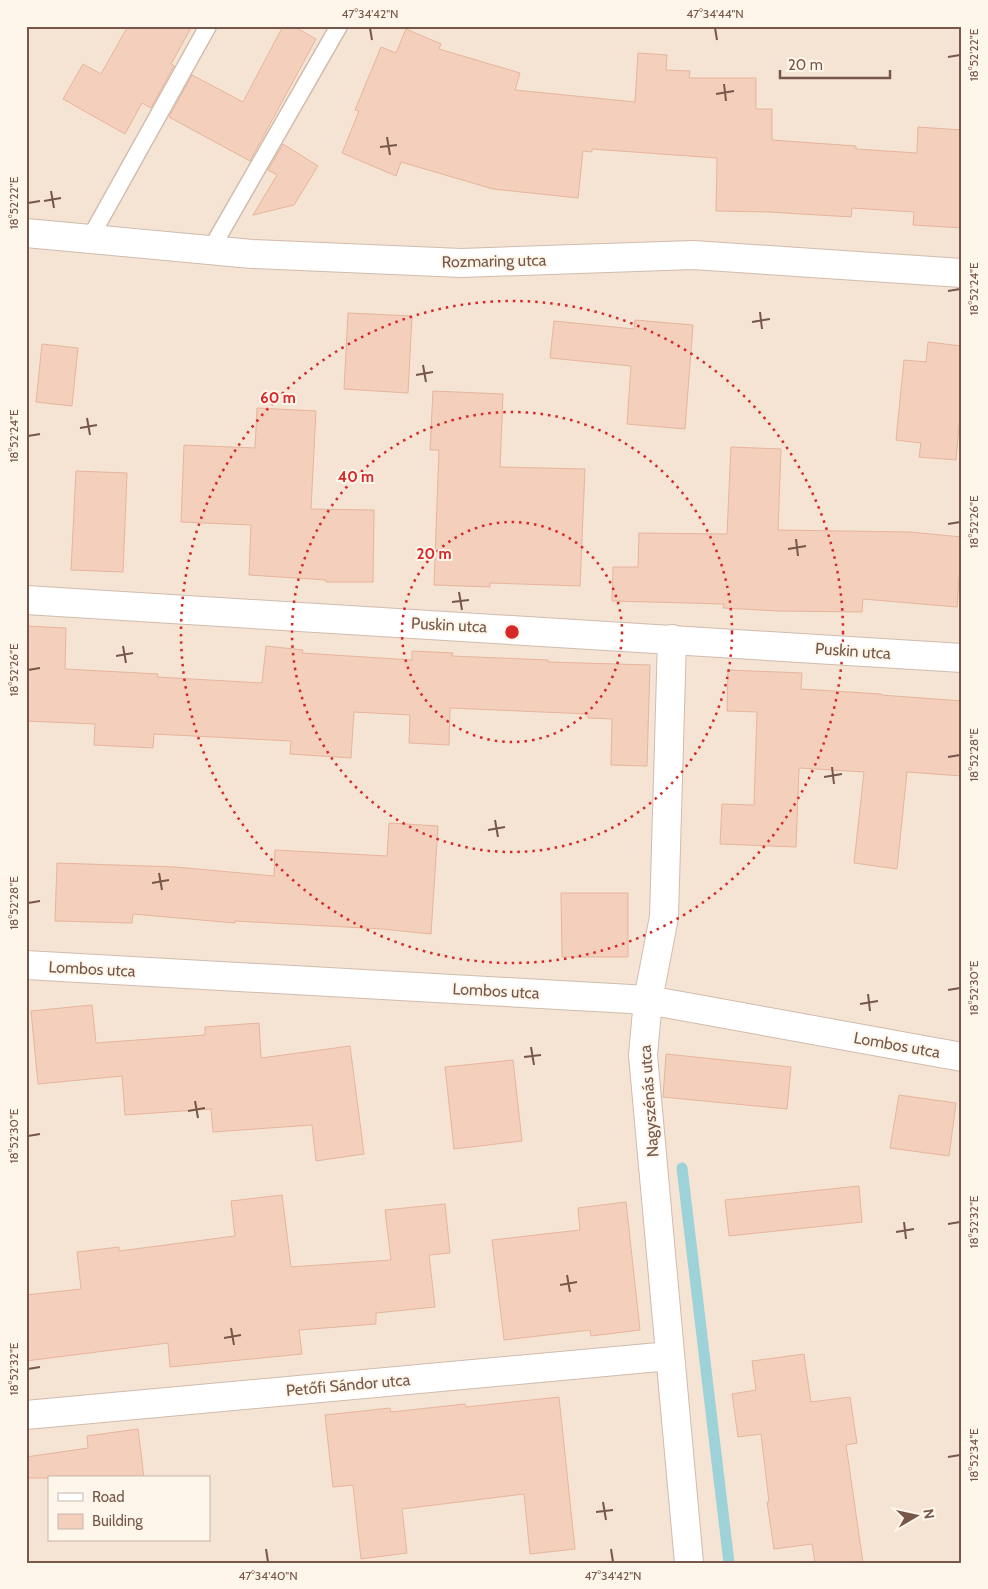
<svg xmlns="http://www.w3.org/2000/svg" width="988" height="1589" viewBox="0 0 988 1589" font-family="Cabin,sans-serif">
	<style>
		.residential { fill: #f5e4d3; fill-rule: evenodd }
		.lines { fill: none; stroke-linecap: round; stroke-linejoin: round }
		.stream { stroke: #9ed2d9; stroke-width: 11 }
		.building { fill: #f3cfbc; stroke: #e6b59c }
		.lane-casing { stroke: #d1bbad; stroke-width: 19 }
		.street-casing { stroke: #d1bbad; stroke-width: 30 }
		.lane { stroke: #fff; stroke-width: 16 }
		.street { stroke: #fff; stroke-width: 28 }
		.ticks { fill: none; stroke: #765749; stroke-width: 2 }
		.ring { fill: none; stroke: #d62828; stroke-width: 2.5; stroke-dasharray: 2.5 5 }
		.labels { text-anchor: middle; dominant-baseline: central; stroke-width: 4; stroke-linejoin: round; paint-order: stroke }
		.street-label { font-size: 16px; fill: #765749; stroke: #fff6eb }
		.centre { fill: #d62828; stroke: #fff6eb; stroke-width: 2.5 }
		.ring-label { font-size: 15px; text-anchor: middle; font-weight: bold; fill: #d62828; stroke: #fff6eb; stroke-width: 4; stroke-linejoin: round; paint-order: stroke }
		.neatline { fill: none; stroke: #765749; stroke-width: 2 }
		.ticks-label { font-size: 12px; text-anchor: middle; fill: #765749 }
	</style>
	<rect width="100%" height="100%" fill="#fdf2e5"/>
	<path class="residential" d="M26,26H962V1563H26ZM49,1478H209V1540H49Z"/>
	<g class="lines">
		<polyline class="stream" points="682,1168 729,1563"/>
	</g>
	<g class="building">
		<polygon points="128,26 192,26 171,64 174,66 151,108 142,103 125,134 63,99 83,64 101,74"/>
		<polygon points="283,26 293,26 316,39 250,161 169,117 192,75 243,102"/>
		<polygon points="406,29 441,44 439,49 520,73 515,90 635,102 638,53 667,55 666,70 690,71 689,78 756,78 756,109 772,109 772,140 856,146 856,149 917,153 918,127 962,130 962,228 913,225 914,212 852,208 851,217 769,212 716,211 717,158 592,149 592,152 583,151 578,198 493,189 401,162 396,176 342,153 359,111 355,110 381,47 396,53"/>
		<polygon points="283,144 318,166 294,205 253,215 277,175 268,170"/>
		<polygon points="348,313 412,316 408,393 344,389"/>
		<polygon points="635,320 693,325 685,429 627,424 631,366 550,358 554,321 634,329"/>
		<polygon points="928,342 962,346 962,393 956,460 919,457 921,443 896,440 904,360 926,362"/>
		<polygon points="42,344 78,348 72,406 36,402"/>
		<polygon points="433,391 503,394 500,467 585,469 580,586 490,583 490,587 434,585 439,450 430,450"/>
		<polygon points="257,408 316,411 311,509 374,510 373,582 326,582 326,580 249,575 251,525 181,522 184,445 255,448"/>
		<polygon points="731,447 781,449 778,530 910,532 962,537 957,607 863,599 862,612 778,611 723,608 724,604 612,601 613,567 638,567 639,533 727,534"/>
		<polygon points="76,471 127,473 123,572 71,570"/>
		<polygon points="26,626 66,628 65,669 158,674 157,677 262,683 266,646 303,650 302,653 412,660 412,651 453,653 452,656 548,660 548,662 650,665 647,766 611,765 612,719 588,718 588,714 450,708 449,745 409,743 410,715 354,712 351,758 290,754 291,741 154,734 153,748 94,745 95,724 26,721"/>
		<polygon points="728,670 802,673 801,689 881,694 881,695 962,701 962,776 907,772 897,869 854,863 864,772 799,768 796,847 720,844 722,804 754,805 757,712 727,711"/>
		<polygon points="389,823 438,826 431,934 382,929 235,921 235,923 133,914 132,923 55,921 57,863 175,867 274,876 275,850 387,856"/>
		<polygon points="561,893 628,893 628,957 562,957"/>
		<polygon points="92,1005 96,1043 205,1035 205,1027 259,1023 261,1058 350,1046 364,1154 316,1161 312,1125 213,1132 211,1109 125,1115 122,1076 38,1084 31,1011"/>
		<polygon points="666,1054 791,1067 787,1109 663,1097"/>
		<polygon points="513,1060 522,1141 454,1149 445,1067"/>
		<polygon points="899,1095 956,1103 949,1156 890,1148"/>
		<polygon points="859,1186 862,1222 729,1236 725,1200"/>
		<polygon points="282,1195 291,1267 391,1260 385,1210 445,1204 450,1253 429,1255 435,1307 376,1313 376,1324 299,1330 302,1354 170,1367 168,1343 26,1361 26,1295 81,1289 77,1252 119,1247 119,1251 235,1236 231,1201"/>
		<polygon points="626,1202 640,1330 591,1336 590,1330 504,1340 492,1240 580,1230 578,1208"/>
		<polygon points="804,1354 811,1402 850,1397 857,1443 846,1445 863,1563 815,1563 812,1544 774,1549 767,1502 769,1502 761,1434 738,1437 732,1394 756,1390 752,1361"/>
		<polygon points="559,1397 575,1549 530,1554 524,1494 402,1509 407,1553 361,1559 353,1485 333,1487 325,1415 390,1408 391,1412 465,1404 466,1407"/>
		<polygon points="138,1429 144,1478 26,1478 26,1457 88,1448 87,1436"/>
	</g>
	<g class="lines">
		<g class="lane-casing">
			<g id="lane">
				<polyline points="90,238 208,26"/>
				<polyline points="211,249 339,26"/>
			</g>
		</g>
		<g class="street-casing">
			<g id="street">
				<polyline points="26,233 252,254 461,263 693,255 962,273"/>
				<polyline points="26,600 962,658"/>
				<polyline points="672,639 664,917 648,1000 643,1055 689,1563"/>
				<polyline points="26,965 648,1000 962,1057"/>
				<polyline points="26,1415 670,1356"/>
			</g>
		</g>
		<use href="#lane" class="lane"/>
		<use href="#street" class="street"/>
	</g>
	<path class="ticks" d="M370,28L372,40M715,28L717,40M948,57L960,55M724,84L726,101M716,94L734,91M387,137L390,155M380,147L397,145M51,191L54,208M44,201L61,198M28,203L40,201M948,291L960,289M760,312L762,329M752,322L770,319M423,365L426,382M416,375L433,372M87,418L90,435M80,428L97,425M28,436L40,434M948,524L960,522M796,539L798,556M788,549L806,546M459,592L462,610M452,602L469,600M123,646L126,663M116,656L133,653M28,670L40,668M948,757L960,755M832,767L834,784M824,777L842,774M495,820L498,837M488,830L505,827M159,873L162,890M152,883L169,880M28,903L40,901M948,990L960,988M868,994L870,1011M860,1004L878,1001M531,1047L534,1065M524,1057L541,1055M195,1101L198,1118M188,1111L205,1108M28,1136L40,1134M904,1222L906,1239M948,1224L960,1222M896,1232L914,1229M567,1275L570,1292M560,1285L577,1282M231,1328L234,1345M224,1338L241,1335M28,1369L40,1367M948,1457L960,1455M603,1502L606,1520M596,1512L613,1510M266,1549L268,1562M611,1549L613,1562"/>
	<g class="ring">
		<circle cx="512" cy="632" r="110"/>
		<circle cx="512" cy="632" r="220"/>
		<circle cx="512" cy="632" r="331"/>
	</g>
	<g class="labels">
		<g class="street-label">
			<text transform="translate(494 261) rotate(-1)">Rozmaring utca</text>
			<text transform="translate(449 625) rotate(3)">Puskin utca</text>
			<text transform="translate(853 651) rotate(4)">Puskin utca</text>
			<text transform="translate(92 969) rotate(3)">Lombos utca</text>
			<text transform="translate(496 991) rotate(3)">Lombos utca</text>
			<text transform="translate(897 1045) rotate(10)">Lombos utca</text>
			<text transform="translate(649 1101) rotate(-94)">Nagyszénás utca</text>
			<text transform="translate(348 1385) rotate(-5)">Petőfi Sándor utca</text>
		</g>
	</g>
	<circle cx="512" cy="632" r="8" class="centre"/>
	<g class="ring-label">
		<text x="278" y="403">60 m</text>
		<text x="356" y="482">40 m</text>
		<text x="434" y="559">20 m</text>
	</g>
	<rect width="988" height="1589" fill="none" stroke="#fff6eb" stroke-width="55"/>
	<rect x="48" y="1476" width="162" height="65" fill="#fff6eb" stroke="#c8b6aa"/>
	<rect x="58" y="1493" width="25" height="8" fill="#ffffff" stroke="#c8b6aa"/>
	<text x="92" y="1502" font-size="15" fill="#765749">Road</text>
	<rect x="58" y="1514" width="25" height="15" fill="#f3cfbc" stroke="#c8b6aa"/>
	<text x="92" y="1526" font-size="15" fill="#765749">Building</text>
	<g transform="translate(916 1516) rotate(81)" stroke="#fff6eb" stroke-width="4" paint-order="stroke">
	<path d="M0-4L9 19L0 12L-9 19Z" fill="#765749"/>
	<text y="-8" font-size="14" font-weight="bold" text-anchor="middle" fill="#765749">N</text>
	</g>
	<path d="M780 70v8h110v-8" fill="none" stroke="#765749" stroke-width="2.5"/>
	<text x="788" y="70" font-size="15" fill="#765749" stroke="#fff6eb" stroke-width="4" paint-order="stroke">20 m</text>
	<rect x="28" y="28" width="932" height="1534" class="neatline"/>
	<g class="ticks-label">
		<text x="370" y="18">47°34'42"N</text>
		<text x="715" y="18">47°34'44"N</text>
		<text transform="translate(974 55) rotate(-90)" y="4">18°52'22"E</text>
		<text transform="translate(14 203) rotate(-90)" y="4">18°52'22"E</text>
		<text transform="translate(974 289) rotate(-90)" y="4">18°52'24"E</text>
		<text transform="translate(14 436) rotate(-90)" y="4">18°52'24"E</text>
		<text transform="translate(974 522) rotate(-90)" y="4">18°52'26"E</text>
		<text transform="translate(14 670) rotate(-90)" y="4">18°52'26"E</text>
		<text transform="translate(974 755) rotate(-90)" y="4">18°52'28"E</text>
		<text transform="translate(14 903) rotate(-90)" y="4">18°52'28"E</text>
		<text transform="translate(974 988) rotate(-90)" y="4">18°52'30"E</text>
		<text transform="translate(14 1136) rotate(-90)" y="4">18°52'30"E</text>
		<text transform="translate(974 1222) rotate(-90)" y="4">18°52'32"E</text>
		<text transform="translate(14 1369) rotate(-90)" y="4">18°52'32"E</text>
		<text transform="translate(974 1455) rotate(-90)" y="4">18°52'34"E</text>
		<text x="268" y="1580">47°34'40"N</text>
		<text x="613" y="1580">47°34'42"N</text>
	</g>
</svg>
